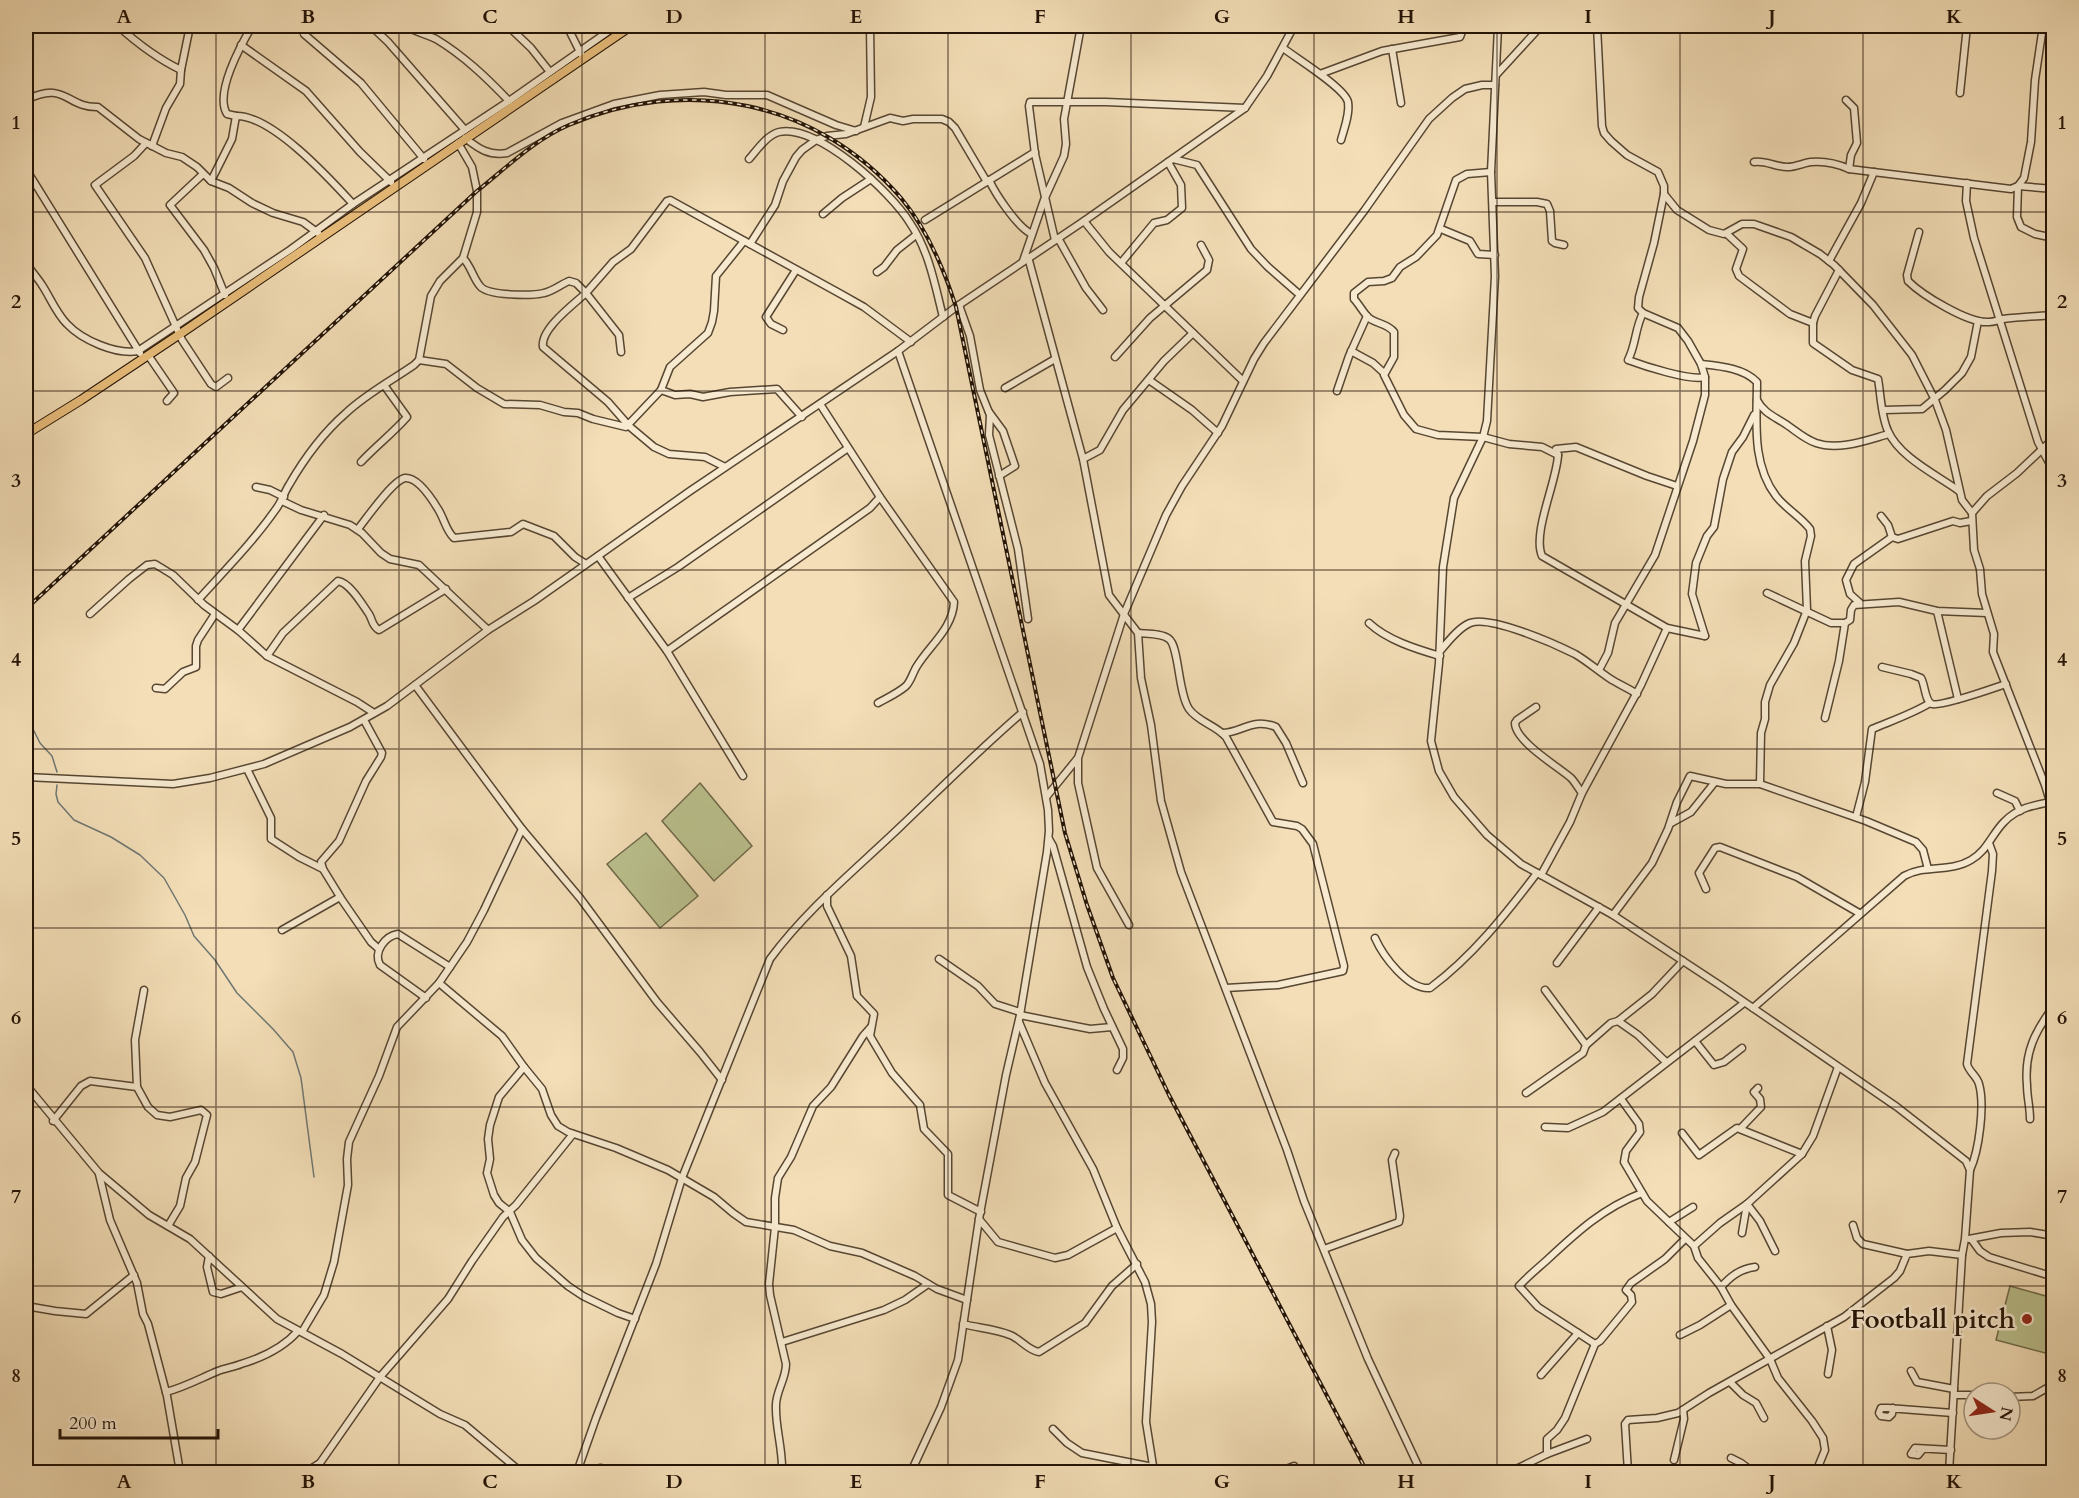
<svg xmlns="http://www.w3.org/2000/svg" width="2079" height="1498" viewBox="0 0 2079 1498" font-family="Cardo,serif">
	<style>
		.green { fill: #bac18e; stroke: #6e6a4a; stroke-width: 1.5 }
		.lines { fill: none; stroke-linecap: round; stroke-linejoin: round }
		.stream { stroke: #6f7772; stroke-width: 1.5 }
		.minor-casing { stroke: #574632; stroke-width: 9 }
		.major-casing { stroke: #231306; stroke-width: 10 }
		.minor { stroke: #f7ead0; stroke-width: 6 }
		.major { stroke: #eabf7c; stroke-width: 8 }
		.rail-casing { stroke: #231306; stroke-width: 4 }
		.rail { stroke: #f7ead0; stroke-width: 1.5; stroke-dasharray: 4.5; stroke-linecap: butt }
		.grid { fill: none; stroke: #231306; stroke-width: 1.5; stroke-opacity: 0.55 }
		.poi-dot { fill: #8f2418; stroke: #f7ead0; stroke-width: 2 }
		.labels { text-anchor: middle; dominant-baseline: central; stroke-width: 5; stroke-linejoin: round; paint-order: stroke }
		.poi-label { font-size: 26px; font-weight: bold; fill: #231306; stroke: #f7ead0; text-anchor: end }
		.neatline { fill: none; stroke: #231306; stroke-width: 2 }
		.grid-label { font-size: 20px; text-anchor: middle; font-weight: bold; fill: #231306 }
	</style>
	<rect width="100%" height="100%" fill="#f3deb7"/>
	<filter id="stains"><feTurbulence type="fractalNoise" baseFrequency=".00333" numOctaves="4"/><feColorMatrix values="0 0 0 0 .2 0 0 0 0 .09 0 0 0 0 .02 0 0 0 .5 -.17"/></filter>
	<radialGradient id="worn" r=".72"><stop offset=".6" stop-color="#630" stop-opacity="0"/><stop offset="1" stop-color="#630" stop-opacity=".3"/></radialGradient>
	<g class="green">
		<polygon points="700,783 752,846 714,881 662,821"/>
		<polygon points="646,833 698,896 660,928 607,864"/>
		<polygon points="2010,1286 2053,1298 2053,1355 1996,1340"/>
	</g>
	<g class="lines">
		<g class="stream">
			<polyline points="26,715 40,743 52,756 57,772"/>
			<polyline points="57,785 56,794 58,802 74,820 111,837 140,855 164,878 185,915 194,936 215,960 237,993 273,1029 293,1052 301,1078 314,1177"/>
		</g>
		<g class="minor-casing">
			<g id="minor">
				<path d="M118,26C138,44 156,58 181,70"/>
				<polyline points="371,26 388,42 465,130"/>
				<path d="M406,26C415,32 426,34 436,39C464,56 486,77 509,101"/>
				<polyline points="508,26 531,48 550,72"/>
				<polyline points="567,26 583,58"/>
				<polyline points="1597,26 1602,126 1604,133 1611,141 1627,155 1658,172 1664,186 1664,194 1654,243 1639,297 1638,308 1643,313 1678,328 1688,341 1701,364 1705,377 1705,395 1693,441 1655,555 1615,623 1608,653 1599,670"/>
				<polyline points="2043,26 2035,80 2031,142 2024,178 2018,186 2017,217 2021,227 2035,234 2054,238"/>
				<polyline points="1498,27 1491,172 1495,276 1487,421 1483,437 1454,498 1443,567 1439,663 1431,741 1439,771 1454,797 1487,835 1521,864 1613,915 1721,986 1897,1107 1966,1161 1970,1170 1965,1239 1962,1255 1949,1472"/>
				<polyline points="304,34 361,83 424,159"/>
				<polyline points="241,45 306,91 360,152 391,182"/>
				<path d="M1283,48C1296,58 1345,88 1348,102C1350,114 1344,129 1341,140"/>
				<polyline points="1392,49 1401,103"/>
				<polyline points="1320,74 1382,51 1460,37 1464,26"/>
				<polyline points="1497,74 1541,26"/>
				<polyline points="1960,93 1967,26"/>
				<path d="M26,100C66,80 66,108 98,107L139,139L166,153L182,157L197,167L211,181L229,188L252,203L273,213L303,222L318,233"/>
				<polyline points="1846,100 1854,108 1857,143 1851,155 1849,169"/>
				<path d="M236,116L227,114C214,93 241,45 252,26"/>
				<polyline points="864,127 871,97 870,26"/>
				<path d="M465,138C479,149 489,156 507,153L562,123L614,104L660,95L704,92L726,95H767L836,125L856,131"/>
				<polyline points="146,143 134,156 95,185 145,258 182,340 211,384 216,387 228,378"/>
				<polyline points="152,146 166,108 180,84 181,70 190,26"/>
				<path d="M749,159C757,150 767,135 779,132C817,123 892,193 910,223C929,251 935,285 943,317"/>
				<polyline points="1173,159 1197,165 1251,249 1267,266 1300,295"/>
				<path d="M1754,162C1765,160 1776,167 1787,167C1796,167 1803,163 1811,162C1824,161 1838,164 1849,169L2011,189L2018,186L2054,189"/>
				<polyline points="26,169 140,353"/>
				<path d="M1491,172L1467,174L1456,180L1437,235L1416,257L1400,267L1392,278L1384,281L1368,282L1354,293V299C1359,304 1364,314 1369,318C1377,324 1388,324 1394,332V357L1384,375L1404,415L1416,429L1438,435L1483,437L1509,444L1542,447L1558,455L1556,449L1576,447L1647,476L1677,486"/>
				<polyline points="203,174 170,205 204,250 214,268 225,295"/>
				<path d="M989,180C996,195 1018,228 1032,234"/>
				<path d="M211,181L232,139L236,116C272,115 330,179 353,204"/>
				<polyline points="1967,183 1966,201 1974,238 2038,442 2054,472"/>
				<polyline points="1664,194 1677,210 1709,230 1724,234 1742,224 1754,224 1791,237 1820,254 1834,265 1873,305 1912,355 1935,400 1946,430 1962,500 1972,513 1974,550 1980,569 1982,594 1994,634 1993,652 2045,785 2054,815"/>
				<polyline points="1493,202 1537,202 1547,204 1550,211 1552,241 1555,243 1564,245"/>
				<polyline points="823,214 842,198 871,179"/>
				<polyline points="925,220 1035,152"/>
				<polyline points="1084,221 1109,252 1243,381"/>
				<polyline points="1441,229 1470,241 1478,254 1495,255"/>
				<path d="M1919,232L1907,275L1908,281C1922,295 1969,324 1989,322C1994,322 1998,320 2003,319C2019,317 2037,316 2054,315"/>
				<polyline points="1727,234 1743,249 1736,269 1739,276 1790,314 1813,323"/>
				<polyline points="1058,238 1086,288 1103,310"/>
				<polyline points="1055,240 1035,154 1029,106 1030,102 1106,102 1245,108"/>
				<polyline points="750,244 775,205 783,181 796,157 802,150 816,140 827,136 846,134 890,118 903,121 913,119 942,119 949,122 955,128 987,182"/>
				<polyline points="1028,257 1083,459 1109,595 1138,633 1141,678 1151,725 1161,801 1181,872 1287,1150 1304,1201 1368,1359 1421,1472"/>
				<path d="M463,258C471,266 473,278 480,286C487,296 532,296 544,293C553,291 560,285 569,281L576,283L586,293L613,262L631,249L667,201L670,200L839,293L864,307L911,342"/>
				<polyline points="1023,261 1044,200 1064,156 1066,144 1064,119 1081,26"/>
				<polyline points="1829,261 1861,203 1874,172"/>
				<path d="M26,262C30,270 37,277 42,285C50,297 56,313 67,324C82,340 116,355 138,351L290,250L353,204L509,101L616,26"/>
				<polyline points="1121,263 1154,223 1167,220 1182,208 1181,185 1168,162"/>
				<path d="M1839,270L1815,316L1813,323V343L1852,370L1878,379C1881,396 1881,416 1888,431C1899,457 1937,475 1959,491"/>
				<polyline points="877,272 884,267 897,250 916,235"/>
				<polyline points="959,305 970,336 980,390 990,415 989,435 1018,549 1028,619"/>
				<path d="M1643,313C1635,328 1636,345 1628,360C1644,366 1690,381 1705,377"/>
				<polyline points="783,330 771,324 766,317 796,270"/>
				<polyline points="898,351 1040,764 1048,810 1049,831 1047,852 1020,1015 1006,1075 979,1219 958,1360 941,1407 911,1472"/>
				<polyline points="1351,351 1373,363 1384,373"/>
				<path d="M621,352L619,335L586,293C574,304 540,329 543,347L608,402L629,426L654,447L669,454L705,457L725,467"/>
				<polyline points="148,355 174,393 167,401"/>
				<polyline points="1115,357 1150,318 1207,270 1209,260 1201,245"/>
				<polyline points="419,360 446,364 477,388 504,404 540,405 564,412 578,413 593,419 626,427 661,390 670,367 708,333 712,322 714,311 716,276 744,241"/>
				<path d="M1701,364C1720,366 1744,368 1757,382C1757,420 1751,463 1776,496C1786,509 1800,516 1810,529L1811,536L1805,561L1807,610L1794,643L1770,685L1765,702V719L1761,733L1760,784"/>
				<polyline points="1149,380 1192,410 1218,433"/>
				<polyline points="1005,388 1055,359"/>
				<polyline points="661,390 675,395 690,394 703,397 730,392 777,389 802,417"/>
				<polyline points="1337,391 1349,356 1367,316"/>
				<path d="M1757,400C1763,412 1773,416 1784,423C1795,430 1804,439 1816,443C1839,451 1867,440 1889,434"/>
				<path d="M820,404L880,497L954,602C953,628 930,645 917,666C913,672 911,681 906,686C898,693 887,698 878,703"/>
				<polyline points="1884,410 1922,409 1945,390 1962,373 1971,357 1978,321"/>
				<polyline points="989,412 1003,431 1015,466 999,476"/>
				<path d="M1558,455C1557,481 1532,533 1542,556L1667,628L1705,636"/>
				<polyline points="1083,459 1100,450 1123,410 1164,361 1193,333"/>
				<path d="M361,462C376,446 393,433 407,417L384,385"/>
				<polyline points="256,487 270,490 284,497"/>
				<polyline points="282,501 301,510 350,525 362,533 381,553 390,559 419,565 488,630"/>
				<polyline points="1972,513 1987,496 2017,473 2054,438"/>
				<polyline points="1881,516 1888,525 1892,537 1898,539 1953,521 1960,523 1971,521"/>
				<path d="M358,529C366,519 393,480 405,478C418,477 432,499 438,509C444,518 446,531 454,538L511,532L523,524L554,536L575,557L586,564"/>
				<polyline points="598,556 667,651 743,776"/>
				<polyline points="1767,593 1831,623 1845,623"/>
				<polyline points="628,598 678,567 848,448"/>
				<path d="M198,600C225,570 253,542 276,509C282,501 284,493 289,485C304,459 323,433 346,413C366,394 391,381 414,365L419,360L431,296L440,281L463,258L477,212V191L472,167L458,143"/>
				<polyline points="1860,603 1850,594 1846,580 1854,564 1892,537"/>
				<polyline points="1937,611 1958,699"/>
				<polyline points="90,614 129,579 147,565 155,564 173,575 204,605 238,630 267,656 357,702 374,713"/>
				<path d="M1369,623C1387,640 1416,649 1440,656"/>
				<polyline points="238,630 324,515"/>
				<path d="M1138,633C1146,634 1162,633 1169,639C1179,646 1178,693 1189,709C1198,722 1216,725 1226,737L1273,822L1297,826L1302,829L1313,844L1344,966L1343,971L1278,985L1226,988"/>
				<polyline points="1705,636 1692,594 1696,563 1707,536 1714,527 1723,479 1732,452 1743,437 1754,415"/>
				<polyline points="667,651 870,508 880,497"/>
				<path d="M1440,651C1448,642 1458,628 1470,623C1490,615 1555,644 1575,654C1587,661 1597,670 1609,678C1618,684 1628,688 1637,694"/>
				<path d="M267,656L283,633L338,581C350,583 362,604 369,614C373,621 372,626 379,630L446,589"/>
				<path d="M1882,667L1911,674L1921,678C1925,684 1925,702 1932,704C1941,707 1994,688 2006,684"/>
				<polyline points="415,685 522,829 580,898 657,1002 700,1052 722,1080"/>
				<polyline points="156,688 165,689 183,672 196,667 196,646 198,640 215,614"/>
				<path d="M1536,707L1517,720L1515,723C1515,741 1557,766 1571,778C1575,782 1578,788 1582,793"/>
				<polyline points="1825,718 1839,661 1845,623 1850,620 1851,610 1854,605 1899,602 1937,611 1987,613"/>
				<path d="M1222,733C1242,733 1252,717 1276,727L1286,743L1303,783"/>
				<polyline points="247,769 271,818 271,839 299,857 323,869 342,900 371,942 379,949"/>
				<polyline points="26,777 173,784 210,778 264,764 350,727 387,706 488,630 534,601 690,491 898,351 956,307 1084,221 1245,108 1267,76 1294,26"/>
				<polyline points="1997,793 2015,801 2020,811"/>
				<polyline points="1047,796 1077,759"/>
				<path d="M1856,817L1865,782L1872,729C1891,721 1912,714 1930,703"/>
				<polyline points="1671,823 1691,812 1715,782"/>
				<polyline points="1049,839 1053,846 1087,967 1104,1009 1123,1049 1123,1058 1117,1070"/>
				<polyline points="323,869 321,862 339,841 366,781 381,757 382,753 364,720"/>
				<polyline points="1541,875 1570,822 1582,793 1641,685 1667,628"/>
				<polyline points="1706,889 1699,873 1715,848 1720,847 1797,877 1859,913"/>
				<polyline points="827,895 827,906 851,956 857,996 874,1014 870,1036 892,1073 920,1105 924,1129 948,1154 948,1195 981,1212"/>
				<polyline points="1613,915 1652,863 1668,829 1677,802 1690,776 1726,784 1760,784 1866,821 1916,842 1923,850 1928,869"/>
				<polyline points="1129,925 1097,868 1078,783 1078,758 1124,614 1166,515 1182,486 1222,426 1254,359 1264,343 1364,211 1429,119 1452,98 1465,89 1482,85 1495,85"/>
				<polyline points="282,930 340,897"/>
				<path d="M1375,938C1383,956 1408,990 1430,988C1472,957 1506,914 1537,873"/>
				<polyline points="939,959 978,986 995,1004 1020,1012"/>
				<polyline points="1557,963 1599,907"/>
				<polyline points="439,983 502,1036 524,1067 542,1089 551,1115 558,1126 568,1132 616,1148 668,1170 714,1197 733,1213 746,1222 794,1230 830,1246 862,1253 915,1276 937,1289 967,1300"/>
				<polyline points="144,990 135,1040 137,1087 148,1107 157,1115 170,1117 201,1110 207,1115 195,1162 186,1178 180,1206 168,1226"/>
				<polyline points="1545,990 1586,1045 1611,1023 1618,1021 1652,994 1683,961"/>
				<path d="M426,998L380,965C373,952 385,936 398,934L450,967"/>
				<path d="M1753,1008L1904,876C1925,864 1949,873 1971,860C1987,851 1992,834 2004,822C2017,808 2034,805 2051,802"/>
				<polyline points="1020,1015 1090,1029 1112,1027"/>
				<polyline points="1618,1021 1638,1035 1666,1062"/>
				<polyline points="1019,1022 1045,1083 1093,1169 1117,1228 1145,1282 1151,1304 1152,1322 1146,1422 1154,1472"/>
				<polyline points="1695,1041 1714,1065 1724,1062 1742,1048"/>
				<polyline points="524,1067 499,1097 490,1125 488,1139 490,1159 487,1173 494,1195 499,1203 510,1212 522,1240 536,1258 568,1286 583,1296 618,1313 635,1319"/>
				<polyline points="26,1085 99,1173 149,1215 190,1239 277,1319 342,1354 440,1414 465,1425 521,1472"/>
				<polyline points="1526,1093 1583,1053 1586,1045"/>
				<polyline points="1621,1099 1639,1124 1640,1132 1626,1151 1624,1162 1647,1201 1694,1246 1698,1258 1721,1287 1731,1305 1770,1359 1778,1378 1812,1421 1823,1438 1825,1450 1816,1472"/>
				<path d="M2030,1119C2030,1107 2027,1097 2027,1085C2024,1053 2035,1031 2054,1006"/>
				<polyline points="53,1121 81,1086 90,1081 137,1087"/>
				<polyline points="1545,1127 1568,1128 1603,1112 1744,1003"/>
				<polyline points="1741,1128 1761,1107 1760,1099 1754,1092 1758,1088"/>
				<polyline points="1682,1133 1699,1155 1737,1128 1802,1154"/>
				<path d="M1970,1170C1979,1151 1985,1105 1979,1084C1977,1076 1969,1072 1967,1064L1992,871L1993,854L1989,843"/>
				<polyline points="99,1174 110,1220 137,1283 143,1314 148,1324 167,1396 180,1472"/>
				<path d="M1642,1193C1603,1208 1577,1232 1547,1260C1537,1269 1528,1276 1519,1286L1538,1307L1595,1344L1600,1341L1632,1302L1631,1295L1626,1290L1631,1283L1665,1259L1685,1239"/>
				<polyline points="1747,1204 1760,1221 1775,1251"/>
				<polyline points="979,1219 998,1242 1055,1258 1068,1255 1117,1228"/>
				<polyline points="1669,1222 1693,1207"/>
				<polyline points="1853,1225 1857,1238 1863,1244 1907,1254"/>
				<polyline points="1742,1233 1747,1204"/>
				<polyline points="1969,1239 2001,1233 2030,1232 2054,1236"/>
				<polyline points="1972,1240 1980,1251 1989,1257 2054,1277"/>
				<polyline points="1694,1246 1720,1223 1747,1204 1802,1154 1813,1136 1838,1067"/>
				<polyline points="1324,1249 1399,1222 1400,1216 1392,1160 1395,1153"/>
				<polyline points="209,1256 207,1267 213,1292 221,1294 242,1287"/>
				<path d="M1721,1287C1731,1276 1740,1269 1755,1267"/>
				<polyline points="26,1306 55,1311 86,1314 134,1275"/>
				<path d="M963,1324C978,1328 996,1329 1010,1335C1021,1339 1027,1350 1039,1352L1085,1323L1112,1286L1137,1264"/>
				<polyline points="1827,1326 1832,1350 1828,1374"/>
				<polyline points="302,1332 324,1295 334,1262 348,1185 347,1159 349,1142 379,1076 397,1027 439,983 467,942 484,910 522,829"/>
				<polyline points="1680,1335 1700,1325 1731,1305"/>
				<polyline points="782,1342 884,1310 905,1300 928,1284"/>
				<polyline points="1911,1371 1917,1382 1954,1389"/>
				<polyline points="1541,1375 1578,1333"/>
				<polyline points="1730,1382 1743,1395 1756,1403 1764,1418"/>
				<path d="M166,1392C185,1387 201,1378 218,1371C226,1368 234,1367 241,1364C261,1358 284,1347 298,1331"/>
				<polyline points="1954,1395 1974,1395"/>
				<polyline points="2010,1397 2033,1396 2054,1384"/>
				<polyline points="1893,1408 1892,1414 1889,1417 1881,1416 1879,1413 1881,1408 1888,1408 1953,1413"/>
				<polyline points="1053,1429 1067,1443 1082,1453 1153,1467"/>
				<polyline points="1923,1449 1918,1455 1911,1454 1915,1448 1951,1450"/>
				<polyline points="1547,1454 1587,1439"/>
				<polyline points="1731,1458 1741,1463 1753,1472"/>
				<polyline points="1674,1460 1684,1419 1683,1410"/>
				<polyline points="306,1472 320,1463 380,1377 448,1299 472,1261 503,1217 516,1205 573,1134"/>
				<path d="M577,1472L596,1418L656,1264L682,1178L770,959C806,910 855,870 899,828C940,789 980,749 1023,712"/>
				<polyline points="578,1472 601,1468 615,1472"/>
				<path d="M782,1472C783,1449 775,1427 776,1405C776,1391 786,1379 786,1364L770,1295L769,1284L775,1227V1198L778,1178L791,1157L813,1106L831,1087L863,1036L871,1027"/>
				<polyline points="1279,1472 1294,1466"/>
				<polyline points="1510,1472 1547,1454 1547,1439 1557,1430 1565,1418 1595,1344"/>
				<polyline points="1628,1472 1625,1424 1628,1420 1657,1418 1678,1413 1709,1393 1844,1317 1894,1278 1900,1271 1907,1254 1929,1251 1962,1255"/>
			</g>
		</g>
		<g class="major-casing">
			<g id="major">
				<polyline points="1430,26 1498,27 1544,26"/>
				<polyline points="26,434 81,400 180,334 631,26"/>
			</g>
		</g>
		<use href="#minor" class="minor"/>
		<use href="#major" class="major"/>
		<g class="rail-casing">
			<path id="rail" d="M26,609L477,191C506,168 534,140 569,125C686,75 817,100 901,198C927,229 944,269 956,307L1065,833L1087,905L1113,978L1169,1095L1367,1472"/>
		</g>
		<use href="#rail" class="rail"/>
	</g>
	<path class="grid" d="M216,26V1472M399,26V1472M582,26V1472M765,26V1472M948,26V1472M1131,26V1472M1314,26V1472M1497,26V1472M1680,26V1472M1863,26V1472M26,212H2054M26,391H2054M26,570H2054M26,749H2054M26,928H2054M26,1107H2054M26,1286H2054"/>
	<circle class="poi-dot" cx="2027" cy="1319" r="6"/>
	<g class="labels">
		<g class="poi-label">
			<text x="2015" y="1319">Football pitch</text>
		</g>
	</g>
	<rect width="2079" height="1498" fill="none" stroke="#f3deb7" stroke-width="66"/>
	<g transform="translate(1992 1411) rotate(102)"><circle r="28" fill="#f7ead0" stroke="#a2947f" stroke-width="1.5"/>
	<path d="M0-4.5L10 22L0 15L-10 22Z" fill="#8f2418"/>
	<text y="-9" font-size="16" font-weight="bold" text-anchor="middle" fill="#231306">N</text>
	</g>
	<path d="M60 1429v9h158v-9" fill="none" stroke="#231306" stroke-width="3"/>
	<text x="69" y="1429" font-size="18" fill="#231306" stroke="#f7ead0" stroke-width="4.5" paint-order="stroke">200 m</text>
	<rect x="33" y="33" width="2013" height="1432" class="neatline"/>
	<g class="grid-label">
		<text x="124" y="23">A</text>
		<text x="308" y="23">B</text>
		<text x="490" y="23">C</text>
		<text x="674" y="23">D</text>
		<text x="856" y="23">E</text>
		<text x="1040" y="23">F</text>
		<text x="1222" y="23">G</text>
		<text x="1406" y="23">H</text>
		<text x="1588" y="23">I</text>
		<text x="1772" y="23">J</text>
		<text x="1954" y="23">K</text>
		<text x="16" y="129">1</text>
		<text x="2062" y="129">1</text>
		<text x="16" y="308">2</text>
		<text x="2062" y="308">2</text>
		<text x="16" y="487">3</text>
		<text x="2062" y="487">3</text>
		<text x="16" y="666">4</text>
		<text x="2062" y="666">4</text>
		<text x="16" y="845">5</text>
		<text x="2062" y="845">5</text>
		<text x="16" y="1024">6</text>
		<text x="2062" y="1024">6</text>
		<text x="16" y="1203">7</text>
		<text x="2062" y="1203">7</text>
		<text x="16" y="1382">8</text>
		<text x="2062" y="1382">8</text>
		<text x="124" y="1488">A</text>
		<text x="308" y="1488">B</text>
		<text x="490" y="1488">C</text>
		<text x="674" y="1488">D</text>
		<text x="856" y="1488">E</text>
		<text x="1040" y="1488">F</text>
		<text x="1222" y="1488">G</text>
		<text x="1406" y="1488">H</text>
		<text x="1588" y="1488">I</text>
		<text x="1772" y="1488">J</text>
		<text x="1954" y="1488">K</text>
	</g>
	<rect width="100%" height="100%" filter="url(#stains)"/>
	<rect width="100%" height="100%" fill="url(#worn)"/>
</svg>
